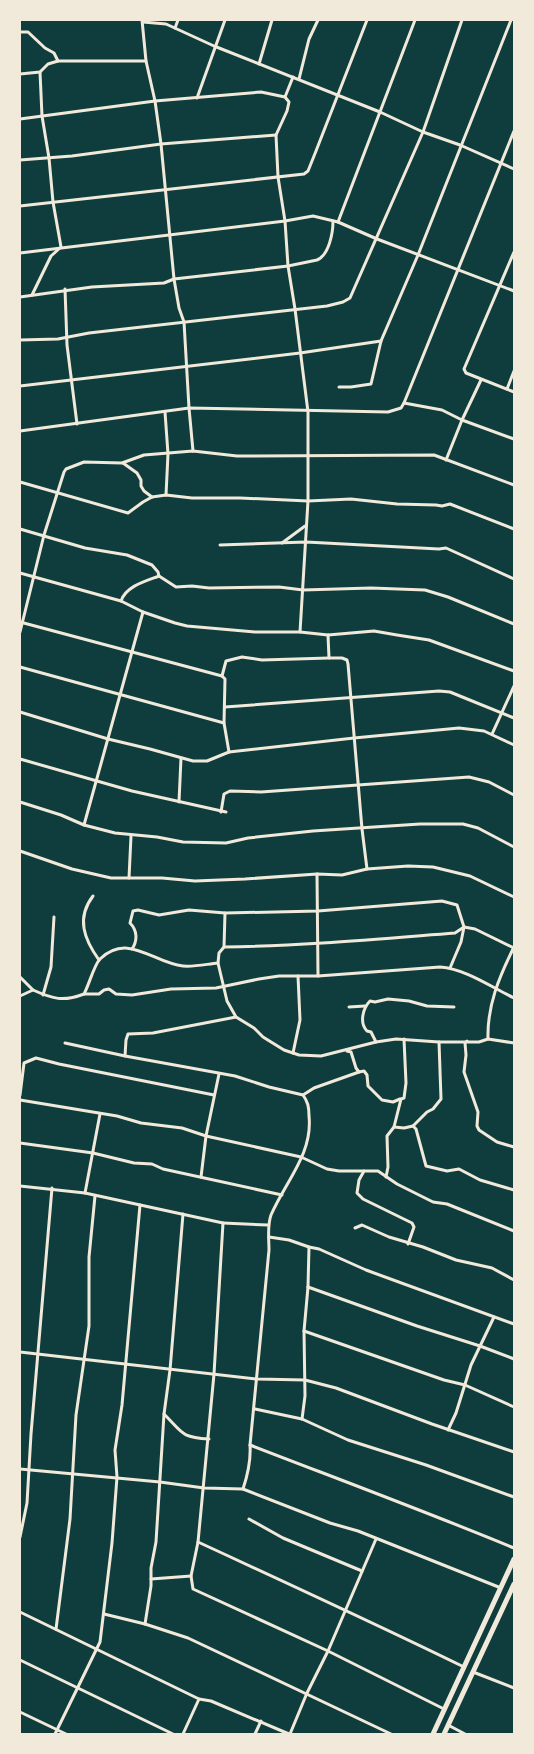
<svg xmlns="http://www.w3.org/2000/svg" width="534" height="1754" viewBox="0 0 534 1754" font-family="'Archivo Narrow',sans-serif">
	<style>
		.lines { fill: none; stroke-linecap: round; stroke-linejoin: round }
		.minor { stroke: #f1e9da; stroke-width: 3 }
		.trunk { stroke: #f1e9da; stroke-width: 5 }
	</style>
	<rect width="100%" height="100%" fill="#0f3d3e"/>
	<g class="lines">
		<g class="minor">
			<polyline points="142,20 146,61 155,101 161,144 174,279 179,308 184,322 189,408 193,451"/>
			<polyline points="143,22 166,24 214,46 380,112 423,132 460,145 514,169"/>
			<polyline points="175,28 178,20"/>
			<polyline points="20,32 28,32 45,48 54,53 58,61"/>
			<polyline points="259,64 272,20"/>
			<polyline points="20,74 40,72 48,64 58,61 146,61"/>
			<polyline points="299,79 309,39 318,20"/>
			<polyline points="285,97 293,77"/>
			<polyline points="197,98 225,20"/>
			<polyline points="20,119 155,101 261,92 285,97 289,102 287,111 276,135 278,177 285,221 288,266 295,309 308,412 308,501 300,632"/>
			<polyline points="20,160 72,156 161,144 276,135"/>
			<polyline points="20,206 304,174 308,171 316,151 367,20"/>
			<polyline points="338,222 415,20"/>
			<polyline points="514,252 464,369 466,373 514,392"/>
			<polyline points="20,253 285,221 313,216 338,222 377,239 514,291"/>
			<polyline points="65,289 67,345 77,424"/>
			<polyline points="32,295 51,256 61,247 53,202 49,158 42,116 40,72"/>
			<path d="M20,297L92,287L164,283L174,279L288,266L317,260C329,255 333,233 333,221"/>
			<polyline points="20,340 58,339 89,333 327,306 343,302 350,298 423,132 462,20"/>
			<polyline points="20,386 300,353 381,341"/>
			<polyline points="339,387 351,387 371,384 381,341 418,255 511,20"/>
			<polyline points="507,389 514,371"/>
			<polyline points="404,403 514,131"/>
			<polyline points="165,412 168,454 166,495"/>
			<polyline points="20,431 189,408 388,412 401,408 404,403 442,410 462,420 514,439"/>
			<polyline points="446,460 462,420 481,380"/>
			<polyline points="123,463 137,473 141,480 141,486 144,491 152,497"/>
			<polyline points="20,482 128,513 143,502 152,497 166,495 192,498 240,498 308,501 351,499 397,504 436,505 442,506 450,504 514,529"/>
			<polyline points="20,529 85,548 127,555 152,565 158,572 159,576"/>
			<polyline points="282,543 305,526"/>
			<polyline points="220,545 306,542 439,549 446,548 514,579"/>
			<polyline points="20,573 121,601 143,612 175,623 187,626 255,632 300,632 328,635 374,631 397,635 429,640 514,671"/>
			<path d="M121,601C126,586 146,581 159,576L176,587L192,586L209,588L279,587L303,590L371,588L425,590L448,597L514,624"/>
			<polyline points="20,622 222,676"/>
			<polyline points="20,632 44,535 64,472 66,469 84,462 122,463 144,455 193,451 237,456 434,455 514,485"/>
			<polyline points="328,635 329,658 342,658 347,660 348,664 362,829 367,869"/>
			<polyline points="20,667 224,723"/>
			<polyline points="225,707 439,691 450,692 514,718"/>
			<polyline points="20,712 108,739 150,749 193,761 207,761 229,752 354,738 459,728 484,731 514,745"/>
			<polyline points="492,734 514,686"/>
			<polyline points="229,752 224,723 225,679 222,676 226,661 242,657 262,660 329,658"/>
			<polyline points="20,759 132,791 226,812"/>
			<polyline points="20,802 61,815 84,825 115,833 157,837 183,842 226,843 248,838 313,831 420,824 463,824 478,828 514,847"/>
			<polyline points="179,802 181,758"/>
			<polyline points="221,812 224,794 230,791 261,792 469,777 489,782 514,795"/>
			<polyline points="84,825 143,612"/>
			<polyline points="20,851 72,869 111,878 162,878 195,881 245,879 317,874 342,875 367,869 408,866 433,867 470,876 514,897"/>
			<polyline points="317,874 318,976"/>
			<polyline points="129,878 131,836"/>
			<path d="M93,896C76,918 84,939 99,960"/>
			<polyline points="225,913 224,947 219,953 218,963 227,1001 236,1017 254,1028 263,1037 284,1050 299,1055 321,1056 376,1042 396,1039 439,1042 479,1042 488,1039 514,1043"/>
			<path d="M224,947C302,946 378,939 455,933L464,927L475,929L514,948"/>
			<path d="M132,949C138,940 137,930 130,923L133,911L138,910L159,915L189,910L225,913L318,911L442,901L457,905L464,927L461,942L450,968"/>
			<polyline points="20,977 33,990 20,996"/>
			<path d="M33,990C53,999 63,1002 84,994C89,985 94,965 100,959C128,932 153,963 183,966C195,967 207,964 218,963"/>
			<path d="M84,994H99L104,990L109,989L116,994L132,995L171,989L216,988L259,979L279,976H318L440,967C466,969 491,987 514,998"/>
			<polyline points="43,995 51,967 54,917"/>
			<polyline points="349,1007 365,1006"/>
			<path d="M488,1039C487,1006 499,977 514,947"/>
			<polyline points="467,1041 465,1043 466,1055 464,1072 478,1112 477,1126 479,1130 497,1142 514,1147"/>
			<path d="M376,1042L371,1032L367,1031C359,1023 363,1008 370,1001L375,1002L388,999L409,1001L427,1006L454,1007"/>
			<path d="M65,1043L125,1056L235,1076L269,1087L303,1095C308,1102 309,1107 309,1116C313,1154 285,1182 271,1215C267,1226 269,1239 269,1250L250,1445C251,1460 248,1474 243,1489"/>
			<polyline points="347,1051 351,1052 356,1068 359,1072 364,1071 367,1075 368,1086 382,1100 393,1102 400,1099"/>
			<polyline points="293,1053 300,1020 298,976"/>
			<polyline points="125,1056 126,1040 128,1034 153,1033 236,1017"/>
			<polyline points="20,1095 24,1063 36,1058 59,1064 214,1095"/>
			<polyline points="303,1095 314,1088 359,1072"/>
			<polyline points="20,1100 117,1116 141,1123 182,1128 206,1136 301,1157 327,1169 339,1171 378,1171 397,1184 433,1202 447,1204 514,1231"/>
			<polyline points="413,1126 427,1112 433,1109 441,1099 439,1042"/>
			<polyline points="394,1127 404,1128 413,1126 416,1129 426,1166 447,1171 459,1169 480,1180 514,1190"/>
			<polyline points="20,1143 93,1153 134,1163 152,1164 163,1169 282,1195"/>
			<polyline points="364,1171 359,1180 357,1193 363,1199 412,1223 414,1227 408,1244"/>
			<polyline points="201,1177 206,1136 219,1074"/>
			<polyline points="386,1177 388,1167 387,1136 394,1127 401,1099 404,1098 406,1083 404,1039"/>
			<polyline points="20,1186 85,1193 223,1223 214,1374 198,1542 191,1576 193,1589 328,1651 444,1709"/>
			<polyline points="85,1193 100,1114"/>
			<polyline points="223,1223 268,1225"/>
			<polyline points="355,1228 362,1225 389,1237 423,1247 456,1260 492,1268 514,1280"/>
			<polyline points="269,1237 289,1240 309,1247 319,1249 366,1270 514,1324"/>
			<polyline points="308,1287 417,1326 480,1346 514,1359"/>
			<polyline points="304,1331 444,1380 465,1385 514,1407"/>
			<polyline points="20,1352 257,1379 305,1380 336,1388 432,1424 514,1452"/>
			<polyline points="255,1409 302,1419 348,1440 426,1465 514,1497"/>
			<path d="M164,1414C183,1433 180,1437 209,1439"/>
			<polyline points="302,1419 305,1396 304,1331 308,1287 309,1247"/>
			<polyline points="448,1430 456,1413 471,1365 494,1317"/>
			<path d="M250,1445C338,1479 427,1512 514,1548"/>
			<polyline points="20,1469 160,1482 204,1488 243,1489 330,1523 358,1531 501,1588"/>
			<polyline points="249,1519 283,1538 362,1571"/>
			<polyline points="20,1537 27,1503 31,1434 52,1188"/>
			<path d="M198,1542C287,1583 376,1624 464,1667"/>
			<polyline points="151,1579 191,1576"/>
			<polyline points="20,1612 199,1699 211,1701 289,1734"/>
			<polyline points="104,1614 145,1624 188,1638 391,1734"/>
			<polyline points="145,1624 151,1586 151,1568 156,1542 164,1414 170,1370 183,1214"/>
			<polyline points="56,1629 70,1519 76,1415 89,1326 89,1257 95,1196"/>
			<polyline points="20,1660 173,1734"/>
			<polyline points="473,1672 514,1688"/>
			<polyline points="20,1712 66,1734"/>
			<polyline points="448,1725 465,1734"/>
			<polyline points="55,1734 100,1642 112,1543 117,1477 115,1450 122,1405 140,1205"/>
			<polyline points="183,1734 199,1699"/>
			<polyline points="255,1734 261,1721"/>
			<polyline points="290,1734 307,1693 328,1651 376,1539"/>
		</g>
		<g class="trunk">
			<polyline points="433,1734 514,1559"/>
			<polyline points="444,1734 514,1584"/>
		</g>
	</g>
	<rect width="534" height="1754" fill="none" stroke="#f1e9da" stroke-width="42"/>
</svg>
